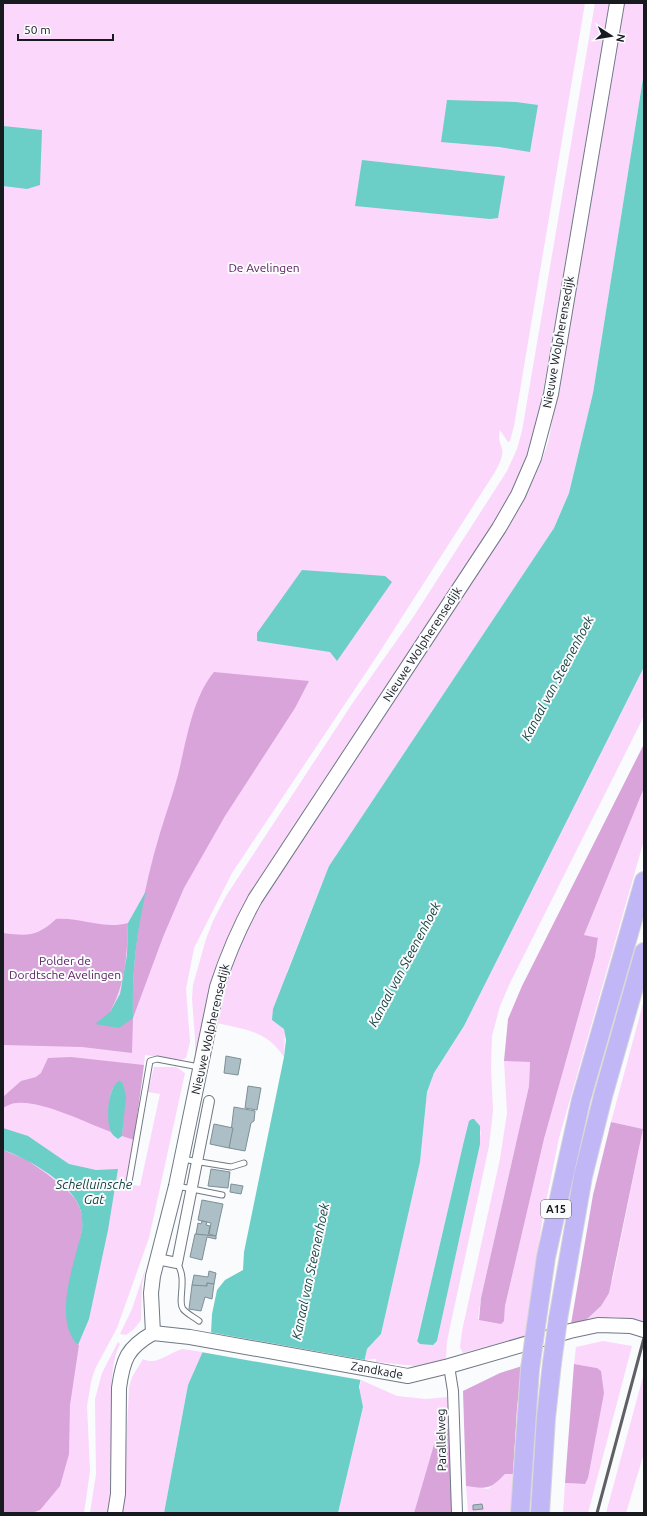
<svg xmlns="http://www.w3.org/2000/svg" width="647" height="1516" viewBox="0 0 647 1516" font-family="Ubuntu,sans-serif">
	<style>
		.green { fill: #fbd7fc; fill-rule: evenodd }
		.forest { fill: #d8a4da }
		.water { fill: #6bcec7 }
		.pier { fill: #f9fbfd }
		.building { fill: #adbfc6; stroke: #7e8f96 }
		.lines { fill: none; stroke-linecap: round; stroke-linejoin: round }
		.lane-casing { stroke: #6f7884; stroke-width: 7 }
		.street-casing { stroke: #6f7884; stroke-width: 12 }
		.secondary-casing { stroke: #6f7884; stroke-width: 16 }
		.highway-casing { stroke: #d5d6d7; stroke-width: 20 }
		.lane { stroke: #fff; stroke-width: 5 }
		.street { stroke: #fff; stroke-width: 10 }
		.secondary { stroke: #fff; stroke-width: 14 }
		.highway { stroke: #c1b7f6; stroke-width: 18 }
		.rail { stroke: #5e6064; stroke-width: 3 }
		.highway-bridge-casing { stroke: #d5d6d7; stroke-width: 20; stroke-linecap: butt }
		.highway-bridge { stroke: #c1b7f6; stroke-width: 18 }
		.labels { text-anchor: middle; dominant-baseline: central; stroke-width: 4; stroke-linejoin: round; paint-order: stroke }
		.shield { fill: #f9fbfd; stroke: #5b5e62; stroke-width: 1 }
		.shield-label { font-size: 11px; font-weight: bold; fill: #171a1f }
		.park-label { font-size: 12px; fill: #591c5d; stroke: #f9fbfd }
		.street-label { font-size: 12px; fill: #171a1f; stroke: #f9fbfd }
		.water-label { font-size: 13px; font-style: italic; fill: #14423f; stroke: #f9fbfd }
	</style>
	<rect width="100%" height="100%" fill="#f9fbfd"/>
	<g class="green">
		<path d="M3,3H585L514,426L510,441L508,442L500,430C498,441 500,440 502,449C504,457 498,466 495,472L379,653L232,873L194,948L186,989L190,1042L186,1058L181,1060L145,1055L144,1065H141L127,1137L134,1140L126,1184L140,1186L160,1094L148,1092L154,1067H176L185,1073L149,1238L117,1328L95,1369L91,1382L87,1406L90,1471L84,1513H3Z"/>
		<polygon points="595,3 610,3 539,415 531,447 511,493 491,530 323,781 238,915 217,962 197,1054 195,1054 195,1039 192,998 193,985 206,939 213,921 226,896 354,701 414,616 507,471 517,449 522,431"/>
		<path d="M624,3H644V72L593,393L569,493L554,528L329,866L287,972L284,1057C266,1030 246,1030 217,1023L230,966L258,904L500,540C520,508 538,476 549,439Z"/>
		<path d="M644,667V716L510,983L500,1006L492,1036L491,1067L493,1111L489,1146L447,1341L446,1359L415,1366L376,1362V1359L365,1360L367,1349L381,1334L420,1162L427,1092L434,1073L464,1026ZM481,1131L475,1167L437,1341H417L463,1145Z"/>
		<polygon points="644,788 644,840 559,1138 542,1222 526,1336 463,1353 460,1347 462,1331 500,1159 507,1113 504,1061 530,1062 529,1086 481,1298 478,1319 504,1321 505,1306 544,1139 595,957 598,939 584,935"/>
		<polygon points="644,1000 644,1316 643,1322 615,1317 586,1320 601,1306 613,1278 643,1129 611,1122"/>
		<polygon points="146,1267 142,1284 141,1320 134,1329 126,1335 120,1334 132,1309"/>
		<polygon points="603,1341 632,1346 588,1513 563,1513 565,1483 584,1484 597,1368 574,1364 576,1347"/>
		<path d="M118,1342L120,1344C109,1367 113,1389 112,1414C111,1447 111,1480 109,1513H90L96,1474L95,1399L102,1373Z"/>
		<path d="M182,1349L203,1352L188,1385L164,1513H121L124,1488L129,1387L132,1377L143,1359C157,1366 168,1353 182,1349Z"/>
		<polygon points="644,1373 644,1453 626,1513 606,1513"/>
		<polygon points="361,1380 397,1396 426,1399 447,1397 449,1428 435,1441 414,1513 338,1513 363,1407 359,1391"/>
		<polygon points="505,1474 513,1474 511,1513 468,1513 466,1486 488,1489"/>
	</g>
	<g class="forest">
		<path d="M214,672L309,681L295,708L225,816L184,888L163,937L133,1018L132,1053L82,1047L3,1045V933C27,936 37,937 56,919C81,917 104,930 128,923C127,956 126,982 110,1012L133,1018C131,955 142,893 160,833C166,813 173,794 178,775C186,743 192,698 214,672Z"/>
		<polygon points="644,744 644,788 584,935 598,938 595,957 544,1139 505,1306 504,1321 501,1324 479,1320 481,1298 529,1086 530,1062 504,1061 508,1019 522,986"/>
		<path d="M71,1057L144,1065L134,1140L122,1136L125,1097L123,1083L119,1082C105,1089 109,1119 111,1132C87,1123 41,1100 17,1103C12,1103 8,1105 3,1108V1097L21,1081L36,1077L41,1073L48,1058Z"/>
		<polygon points="611,1122 643,1129 609,1293 601,1306 586,1320 571,1324 593,1195"/>
		<polygon points="3,1150 27,1160 47,1174 68,1191 76,1200 80,1209 83,1220 82,1230 66,1307 78,1345 79,1345 70,1405 69,1454 60,1486 40,1510 32,1513 3,1513"/>
		<polygon points="574,1364 597,1368 601,1371 604,1393 588,1478 585,1484 565,1483"/>
		<path d="M522,1366L517,1408L513,1474H505C489,1490 488,1489 466,1486L463,1391L500,1373Z"/>
		<polygon points="449,1428 452,1513 414,1513 435,1441"/>
	</g>
	<g class="water">
		<polygon points="644,72 644,667 464,1026 434,1073 427,1092 420,1162 381,1334 367,1349 359,1387 363,1407 338,1513 164,1513 188,1385 211,1333 212,1314 217,1290 225,1280 243,1270 244,1252 284,1057 286,1040 284,1029 272,1020 273,1009 329,866 554,528 569,493 593,393"/>
		<polygon points="447,100 516,102 538,105 530,152 499,147 441,142"/>
		<polygon points="3,126 42,130 40,185 27,189 3,186"/>
		<polygon points="362,160 505,176 498,218 490,219 355,206"/>
		<polygon points="302,570 385,576 392,582 337,661 330,652 257,641 257,633"/>
		<path d="M146,891C136,936 132,972 133,1018L119,1028L95,1024L110,1012L120,994L127,955L128,923Z"/>
		<path d="M119,1081L123,1083L126,1097L122,1136L118,1139C116,1137 112,1135 111,1132C106,1120 107,1088 119,1081Z"/>
		<polygon points="472,1119 474,1119 480,1126 480,1144 437,1341 433,1345 420,1344 417,1341 418,1338 463,1145 469,1121"/>
		<path d="M3,1128L28,1136L69,1164L96,1170L118,1169L108,1230L89,1319L78,1345C52,1319 75,1262 82,1230C83,1220 82,1210 76,1200C64,1180 25,1157 3,1150Z"/>
	</g>
	<polygon class="pier" points="209,1332 365,1360 361,1380 201,1352"/>
	<g class="building">
		<polygon points="226,1056 241,1059 238,1075 224,1073"/>
		<polygon points="248,1086 261,1088 257,1110 245,1108"/>
		<polygon points="234,1107 255,1111 254,1121 251,1123 245,1151 229,1148"/>
		<polygon points="214,1124 233,1128 229,1148 210,1144"/>
		<polygon points="211,1169 230,1172 228,1188 208,1186"/>
		<polygon points="231,1184 243,1186 241,1194 230,1192"/>
		<polygon points="202,1200 223,1204 216,1236 209,1234 211,1223 198,1220"/>
		<polygon points="202,1221 207,1222 206,1225 210,1226 208,1236 196,1234 198,1223 201,1224"/>
		<polygon points="195,1234 216,1236 216,1239 207,1237 202,1260 190,1257"/>
		<polygon points="209,1271 216,1273 214,1284 207,1283 207,1286 201,1287 192,1285 194,1275 208,1277"/>
		<polygon points="207,1283 214,1284 212,1299 205,1297 201,1311 189,1309 192,1285 207,1286"/>
		<polygon points="482,1504 483,1509 473,1510 473,1505"/>
	</g>
	<g class="lines">
		<g class="lane-casing">
			<g id="lane">
				<polyline points="182,1159 231,1167 244,1163"/>
				<polyline points="129,1182 150,1061 157,1059 199,1067"/>
				<polyline points="177,1186 222,1195"/>
				<path d="M177,1263C188,1279 177,1301 183,1309C187,1314 194,1317 199,1321"/>
			</g>
		</g>
		<g class="street-casing">
			<g id="street">
				<polyline points="157,1259 177,1263 209,1101"/>
				<polyline points="449,1366 453,1391 457,1513"/>
			</g>
		</g>
		<g class="secondary-casing">
			<g id="secondary">
				<polyline points="153,1333 190,1337 408,1376 449,1366 570,1331 598,1325 631,1326 644,1330"/>
				<path d="M115,1513L118,1494L119,1388C123,1359 127,1348 153,1333L151,1293L153,1276L176,1186L217,987C227,956 239,928 255,899L499,528L518,495L534,458L551,394L617,3"/>
			</g>
		</g>
		<g class="highway-casing">
			<g id="highway">
				<polyline points="558,1319 583,1176 603,1096 644,952"/>
				<polyline points="536,1326 546,1257 581,1100 644,881"/>
				<polyline points="520,1513 530,1369"/>
				<polyline points="540,1513 546,1418 552,1363"/>
			</g>
		</g>
		<use href="#lane" class="lane"/>
		<use href="#street" class="street"/>
		<use href="#secondary" class="secondary"/>
		<use href="#highway" class="highway"/>
		<polyline class="rail" points="597,1513 644,1338"/>
		<g class="highway-bridge-casing">
			<g id="highway-bridge">
				<polyline points="552,1363 558,1319"/>
				<polyline points="530,1369 536,1326"/>
			</g>
		</g>
		<use href="#highway-bridge" class="highway-bridge"/>
	</g>
	<g class="labels">
		<rect class="shield" x="541" y="1200" width="30" height="18" rx="3"/>
		<g class="shield-label">
			<text x="556" y="1209">A15</text>
		</g>
		<g class="park-label">
			<text x="264" y="267">De Avelingen</text>
			<text x="65" y="960">Polder de<tspan x="65" dy="14">Dordtsche Avelingen</tspan></text>
		</g>
		<g class="street-label">
			<text transform="translate(558 342) rotate(-80)">Nieuwe Wolpherensedijk</text>
			<text transform="translate(422 644) rotate(-57)">Nieuwe Wolpherensedijk</text>
			<text transform="translate(210 1029) rotate(-77)">Nieuwe Wolpherensedijk</text>
			<text transform="translate(377 1370) rotate(10)">Zandkade</text>
			<text transform="translate(441 1440) rotate(-91)">Parallelweg</text>
		</g>
		<g class="water-label">
			<text transform="translate(557 678) rotate(-62)">Kanaal van Steenenhoek</text>
			<text transform="translate(404 964) rotate(-62)">Kanaal van Steenenhoek</text>
			<text x="94" y="1184">Schelluinsche<tspan x="94" dy="15">Gat</tspan></text>
			<text transform="translate(310 1271) rotate(-78)">Kanaal van Steenenhoek</text>
		</g>
	</g>
	<rect width="647" height="1516" fill="none" stroke="#171a1f" stroke-width="8"/>
	<g transform="translate(611 36) rotate(102)" stroke="#f9fbfd" stroke-width="3" paint-order="stroke">
	<path d="M0-3L7 15L0 10L-7 15Z" fill="#171a1f"/>
	<text y="-6" font-size="11" font-weight="bold" text-anchor="middle" fill="#171a1f">N</text>
	</g>
	<path d="M18 34v6h95v-6" fill="none" stroke="#171a1f" stroke-width="2"/>
	<text x="24" y="34" font-size="12" fill="#171a1f" stroke="#f9fbfd" stroke-width="3" paint-order="stroke">50 m</text>
</svg>
